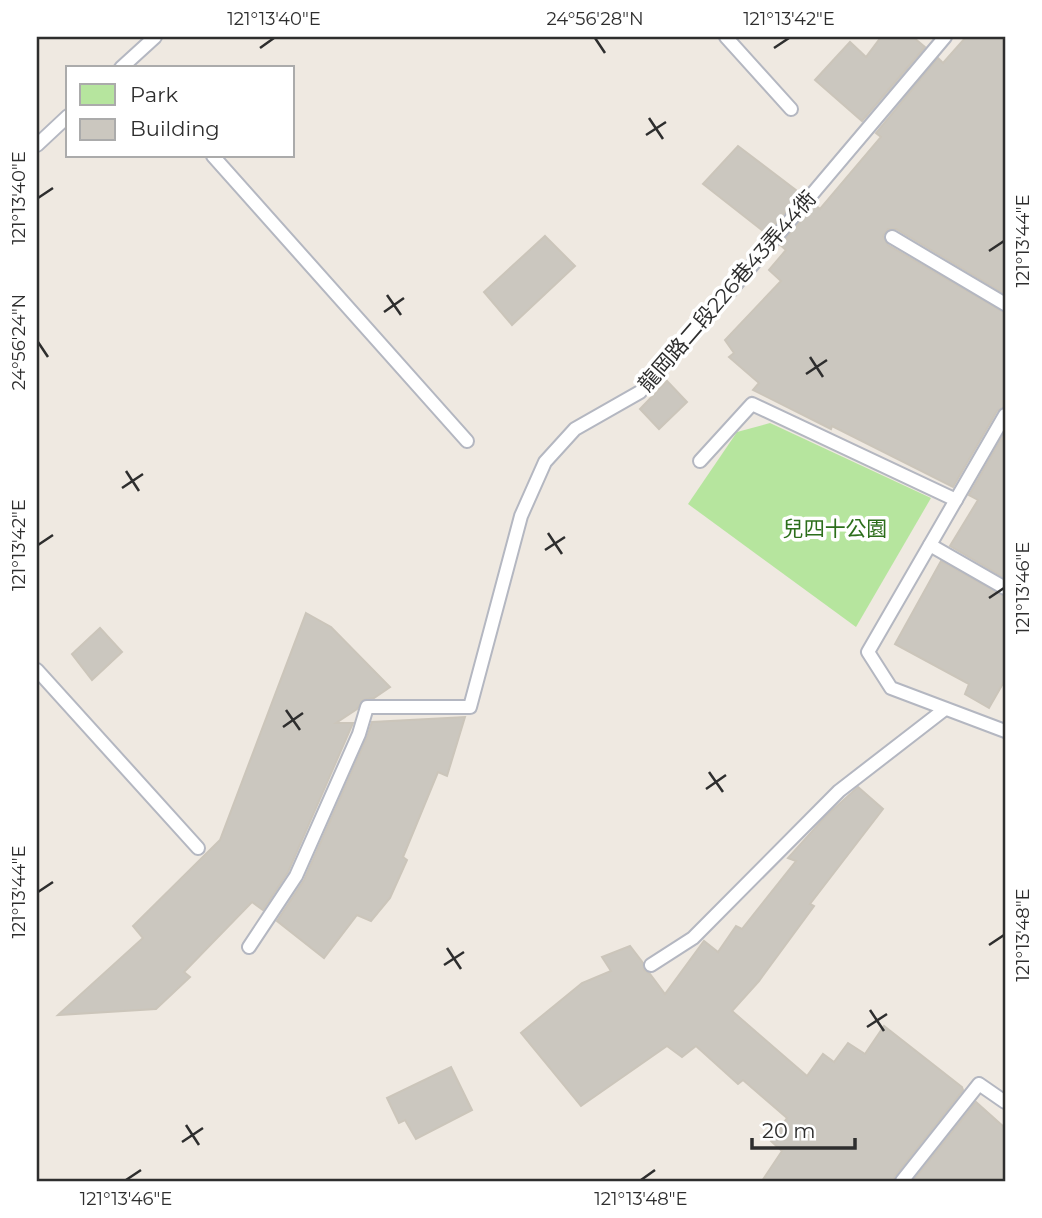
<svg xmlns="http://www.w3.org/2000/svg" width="1042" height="1218" viewBox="0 0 1042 1218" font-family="Montserrat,'Noto Sans TC',sans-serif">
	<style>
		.green { fill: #b6e59e }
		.building { fill: #cbc7bf; stroke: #cbc5ba; stroke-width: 2 }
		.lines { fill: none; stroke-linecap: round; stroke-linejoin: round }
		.service-casing { stroke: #b4b7c1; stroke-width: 16 }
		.service { stroke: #fff; stroke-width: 12 }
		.ticks { fill: none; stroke: #2e2e2e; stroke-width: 2.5 }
		.labels { text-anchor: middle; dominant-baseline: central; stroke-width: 7; stroke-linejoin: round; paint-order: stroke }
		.street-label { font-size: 21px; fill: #2e2e2e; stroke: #fff }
		.park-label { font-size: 21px; fill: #2c6e1b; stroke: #fff }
		.neatline { fill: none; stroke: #2e2e2e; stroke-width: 2.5 }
		.ticks-label { font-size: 18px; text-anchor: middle; fill: #2e2e2e }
	</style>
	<rect width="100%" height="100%" fill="#efe9e1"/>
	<polygon class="green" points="770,423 931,498 856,627 688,504 737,432"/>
	<g class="building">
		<polygon points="881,37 913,37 925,47 862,121 815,80 850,42 866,57"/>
		<polygon points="966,37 1005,37 1005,294 896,229 888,229 883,236 888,245 1005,313 1005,406 997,411 953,487 832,426 831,429 753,390 759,383 729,357 734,353 725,340 781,281 769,270 786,250 780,245 815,205 820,209 881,137 876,133 938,58 943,63"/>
		<polygon points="738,146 801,194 767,234 703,184"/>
		<polygon points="545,236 575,266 512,325 484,292"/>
		<polygon points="667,381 687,402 659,429 640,409"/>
		<polygon points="1005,432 1005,578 950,546 978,500 969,495"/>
		<polygon points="941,561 1005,597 1005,680 989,708 965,694 969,684 895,644"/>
		<polygon points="306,613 331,627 390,687 374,698 363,700 357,709 336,723 353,723 288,872 263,910 252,902 184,972 190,977 156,1009 58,1015 143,938 133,926 220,840"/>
		<polygon points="100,628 122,652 92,680 72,654"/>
		<polygon points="465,717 447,776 438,772 403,857 407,860 390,898 371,921 357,915 324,958 277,921 304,880 367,737 372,722"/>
		<polygon points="858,787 883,809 810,904 814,906 759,981 732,1011 807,1076 823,1054 834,1062 848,1043 865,1054 884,1026 962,1087 963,1090 895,1176 893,1181 762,1181 782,1151 771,1141 787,1118 743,1080 738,1084 696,1046 682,1057 667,1046 581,1106 521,1033 582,983 611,971 602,957 630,946 643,963 644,970 650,974 665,994 704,941 718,952 736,926 742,929 796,861 788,858 826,816"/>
		<polygon points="451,1067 472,1110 416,1139 405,1120 399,1123 387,1098"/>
		<polygon points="976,1102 1005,1128 1005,1181 913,1181"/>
	</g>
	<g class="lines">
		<g class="service-casing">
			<g id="service">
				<polyline points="726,37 791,109"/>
				<polyline points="121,68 155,37"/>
				<polyline points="37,145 68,116"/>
				<polyline points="213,156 467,441"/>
				<polyline points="892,237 1005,304"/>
				<polyline points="1005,415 868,652 891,688 1005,731"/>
				<polyline points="700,461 752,404 956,500"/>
				<polyline points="930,545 1005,588"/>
				<polyline points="37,670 198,848"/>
				<polyline points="249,947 296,876 359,734 367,707 470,707 521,516 545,462 575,429 640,392 726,296 945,37"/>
				<polyline points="651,965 693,938 839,791 945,709"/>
				<polyline points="902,1181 979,1084 1005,1102"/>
			</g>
		</g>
		<use href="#service" class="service"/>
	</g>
	<path class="ticks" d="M595,38L605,53M260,48L274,38M774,48L789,38M649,118L663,139M646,135L666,122M38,198L53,188M989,251L1004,241M387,295L401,315M384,312L404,298M38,342L48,357M810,357L823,377M806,374L827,360M126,471L139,491M122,488L143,474M548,533L562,554M38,545L53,535M545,550L565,537M989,598L1004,588M286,710L300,730M283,727L303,713M709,772L723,792M706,789L726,775M38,892L53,882M989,945L1004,935M447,948L461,969M444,965L464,952M870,1010L884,1031M867,1027L887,1014M186,1125L199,1145M182,1142L203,1128M126,1180L141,1170M641,1180L655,1170"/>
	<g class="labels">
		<g class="street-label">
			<text transform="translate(727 291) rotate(-49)">龍岡路二段226巷43弄44衖</text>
		</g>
		<g class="park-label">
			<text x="835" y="528">兒四十公園</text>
		</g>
	</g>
	<rect width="1042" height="1218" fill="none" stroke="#ffffff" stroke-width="77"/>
	<rect x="66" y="66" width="228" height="91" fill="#ffffff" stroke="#ababab" stroke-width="2"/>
	<rect x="80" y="84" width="35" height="21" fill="#b6e59e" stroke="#ababab" stroke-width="2"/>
	<text x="130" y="102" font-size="21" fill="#2e2e2e">Park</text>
	<rect x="80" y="119" width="35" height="21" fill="#cbc7bf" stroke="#ababab" stroke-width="2"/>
	<text x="130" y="136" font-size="21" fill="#2e2e2e">Building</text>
	<path d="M752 1138v10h103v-10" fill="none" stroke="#2e2e2e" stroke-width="3.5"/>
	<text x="762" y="1138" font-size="21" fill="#2e2e2e" stroke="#ffffff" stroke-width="5" paint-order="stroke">20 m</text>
	<rect x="38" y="38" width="966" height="1142" class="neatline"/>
	<g class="ticks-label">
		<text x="274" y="25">121°13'40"E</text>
		<text x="595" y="25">24°56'28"N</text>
		<text x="789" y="25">121°13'42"E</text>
		<text transform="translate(19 198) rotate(-90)" y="6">121°13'40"E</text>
		<text transform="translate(1023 241) rotate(-90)" y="6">121°13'44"E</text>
		<text transform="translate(19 342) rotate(-90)" y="6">24°56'24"N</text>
		<text transform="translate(19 545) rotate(-90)" y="6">121°13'42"E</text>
		<text transform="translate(1023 588) rotate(-90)" y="6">121°13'46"E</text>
		<text transform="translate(19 892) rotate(-90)" y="6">121°13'44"E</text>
		<text transform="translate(1023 935) rotate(-90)" y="6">121°13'48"E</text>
		<text x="126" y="1205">121°13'46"E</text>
		<text x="641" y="1205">121°13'48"E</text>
	</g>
</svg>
